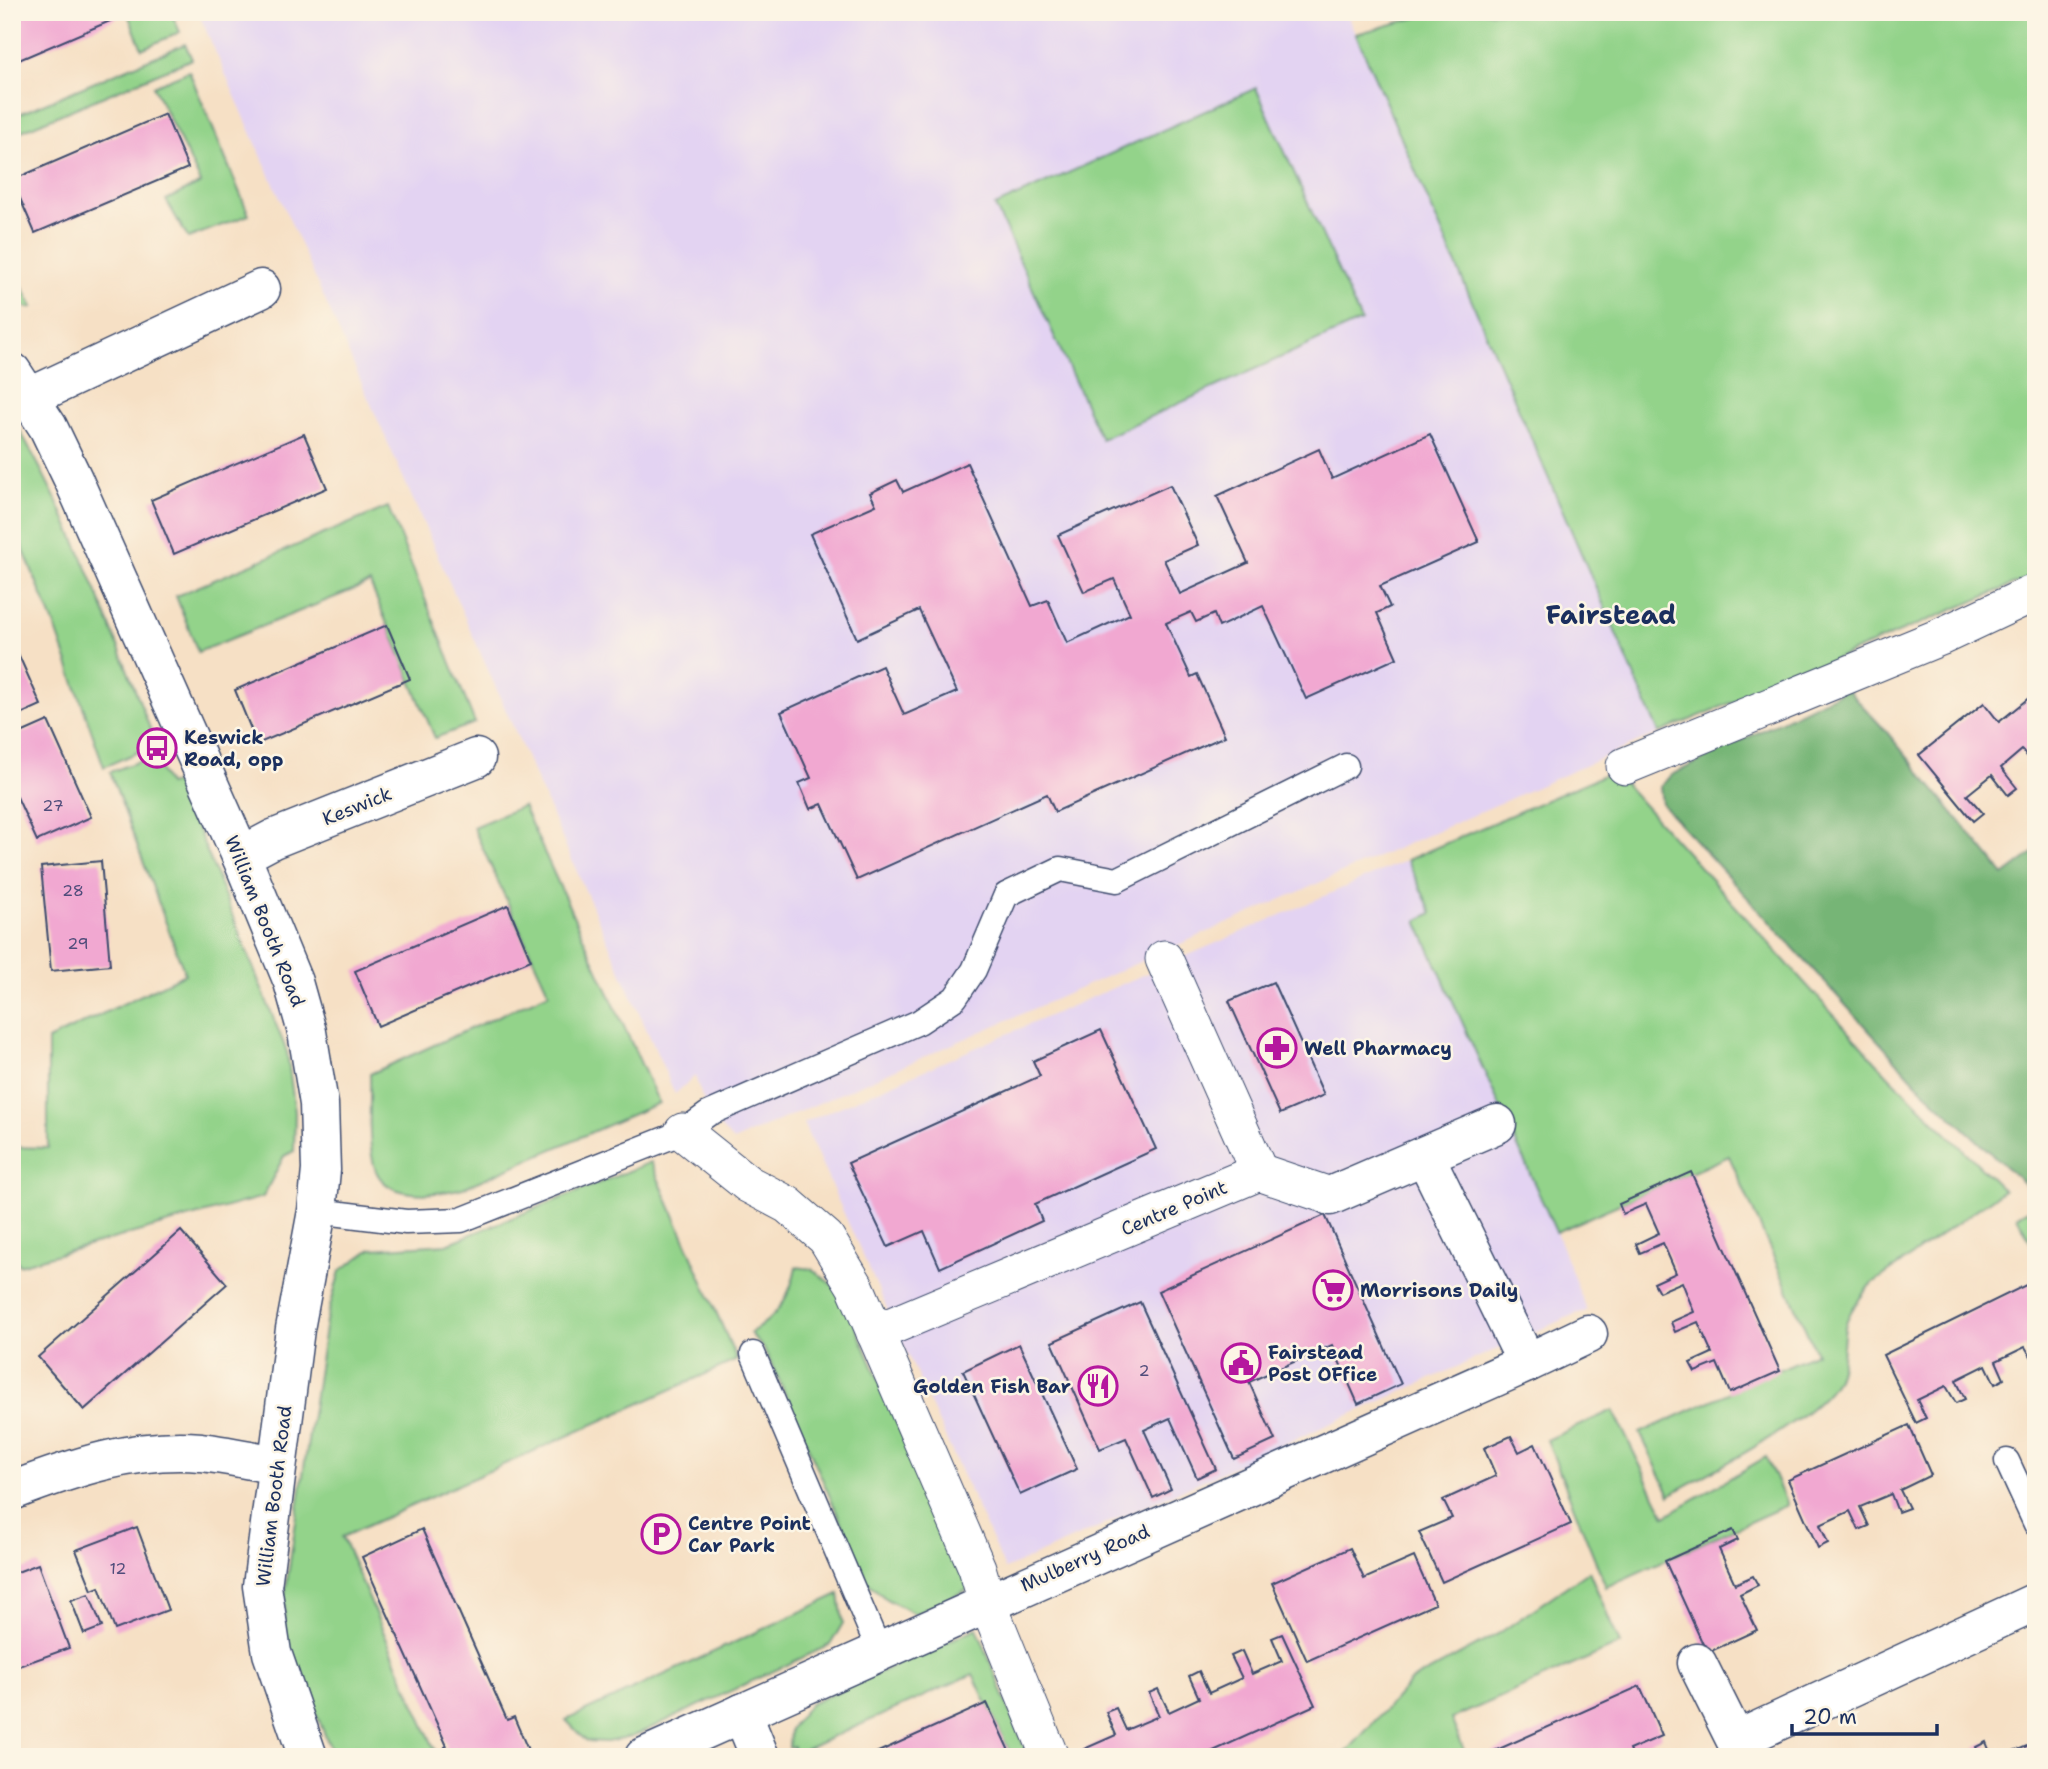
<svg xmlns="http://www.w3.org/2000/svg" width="2048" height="1769" viewBox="0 0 2048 1769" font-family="'Shantell Sans',sans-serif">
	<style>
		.built { fill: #e3d3f2 }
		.green { fill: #93d38a; stroke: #578174; stroke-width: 2 }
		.forest { fill: #76b576; stroke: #48726a; stroke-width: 2 }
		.building { fill: #f1a8d1 }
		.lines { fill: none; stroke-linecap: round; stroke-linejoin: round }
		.service-casing { stroke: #3c4a6d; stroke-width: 27 }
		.pedestrian-casing { stroke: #3c4a6d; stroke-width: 39 }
		.minor-casing { stroke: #3c4a6d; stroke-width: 41 }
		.service { stroke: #fff; stroke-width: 24 }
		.pedestrian { stroke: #fff; stroke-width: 37 }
		.minor { stroke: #fff; stroke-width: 38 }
		.labels { text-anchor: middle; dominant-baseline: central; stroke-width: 5; stroke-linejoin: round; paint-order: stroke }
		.number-label { font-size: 16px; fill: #504d7b }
		.poi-label { font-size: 19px; font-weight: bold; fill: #1b2f5e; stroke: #fcf5e5; text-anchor: start }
		.street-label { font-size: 19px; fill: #1b2f5e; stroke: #fcf5e5 }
		.district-label { font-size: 26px; font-weight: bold; fill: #1b2f5e; stroke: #fcf5e5 }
	</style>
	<rect width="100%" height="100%" fill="#fcf5e5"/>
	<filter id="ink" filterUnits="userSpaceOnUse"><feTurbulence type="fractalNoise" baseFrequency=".0143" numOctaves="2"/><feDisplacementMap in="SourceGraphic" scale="14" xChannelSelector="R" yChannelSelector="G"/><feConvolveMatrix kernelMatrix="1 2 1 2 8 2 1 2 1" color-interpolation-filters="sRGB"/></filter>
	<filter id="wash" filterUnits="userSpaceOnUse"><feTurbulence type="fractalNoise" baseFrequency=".00686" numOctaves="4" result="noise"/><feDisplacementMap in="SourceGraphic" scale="28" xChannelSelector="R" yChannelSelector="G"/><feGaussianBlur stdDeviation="1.57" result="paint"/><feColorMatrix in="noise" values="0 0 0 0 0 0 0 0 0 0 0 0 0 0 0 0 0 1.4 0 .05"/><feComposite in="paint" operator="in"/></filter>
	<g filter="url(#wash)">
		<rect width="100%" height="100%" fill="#f6e0c5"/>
		<g class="built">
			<polygon points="198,12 1346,12 1659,733 733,1141 708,1114 695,1076 675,1094"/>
			<polygon points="1407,860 1432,914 1417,922 1556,1232 1587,1311 1575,1314 1005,1569 803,1123"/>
		</g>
		<g class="green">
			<polygon points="127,12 171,12 180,32 142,49"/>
			<polygon points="1437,12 2036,12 2036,575 1659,733 1356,34"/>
			<polygon points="185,44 192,59 12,135 12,117"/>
			<polygon points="189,71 249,215 188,238 166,200 201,183 153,86"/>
			<polygon points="1256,88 1361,321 1101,439 995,206"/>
			<polygon points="12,266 33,307 27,308 12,294"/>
			<path d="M12,417C73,520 113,633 156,744L104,767L56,629L12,522Z"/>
			<polygon points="388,507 475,723 435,738 370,583 198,652 176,596"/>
			<polygon points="153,756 168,785 179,782 287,1052 295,1112 294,1151 284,1156 263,1197 19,1265 12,1249 12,1147 48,1148 48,1040 185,974 110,772"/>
			<path d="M1613,771L1888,1075L2004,1190L1869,1286C1860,1299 1848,1312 1845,1327C1842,1344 1844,1364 1836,1380C1818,1418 1709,1472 1670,1495L1640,1433L1816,1353L1729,1156L1556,1232L1417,921L1432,913L1407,860Z"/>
			<path d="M523,806L659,1103L463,1188C436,1195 383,1202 374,1165C367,1140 371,1100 370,1074L549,993L473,827Z"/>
			<polygon points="651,1162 737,1360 342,1537 438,1757 334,1757 285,1638 285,1595 326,1321 340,1271 371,1249 447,1244"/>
			<polygon points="2028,1210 2036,1218 2036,1253 2017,1216"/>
			<path d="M796,1267L812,1269L841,1292L969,1589L915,1614L886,1599L867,1582L780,1382L764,1349L750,1333C777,1317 790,1298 796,1267Z"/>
			<polygon points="1613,1410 1665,1516 1766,1457 1787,1505 1606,1587 1547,1440"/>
			<polygon points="1589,1571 1620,1644 1451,1719 1467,1757 1329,1757 1343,1756 1411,1681 1498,1634"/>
			<polygon points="839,1594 843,1623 830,1645 631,1737 607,1742 586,1741 566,1720"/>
			<polygon points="977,1628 1028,1757 1012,1757 973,1674 795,1754 793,1747 789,1748 790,1729 810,1704"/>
		</g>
		<polygon class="forest" points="1847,689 1886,731 2004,875 2036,851 2036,1195 1923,1090 1662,804 1660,787 1671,775"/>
		<g id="blocks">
			<g class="building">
				<polygon points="12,12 122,12 124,15 12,63"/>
				<polygon points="165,114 188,168 35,233 12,180"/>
				<polygon points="304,434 327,488 174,554 151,500"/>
				<polygon points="1430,434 1479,542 1380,586 1390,607 1377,613 1397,658 1306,699 1263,606 1219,627 1214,614 1196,622 1191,612 1166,623 1191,677 1197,674 1225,736 1055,812 1047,794 857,880 822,804 810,809 799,783 811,778 781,712 882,666 904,715 957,692 919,610 857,639 810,534 876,505 870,493 897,480 903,492 967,463 1032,606 1048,600 1067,643 1130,614 1114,579 1084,592 1058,535 1170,485 1198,545 1164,560 1180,594 1248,563 1217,496 1319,449 1332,479"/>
				<polygon points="387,625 410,679 257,744 235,690"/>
				<polygon points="12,640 41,705 12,718"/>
				<polygon points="2036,692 2036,767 2022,750 2001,768 2017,788 2008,795 1992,775 1967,795 1983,813 1973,821 1919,755 1984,703 1999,722"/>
				<polygon points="48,721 91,817 37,841 12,786 12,737"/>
				<polygon points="101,861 110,965 51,971 41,867"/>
				<polygon points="508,905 531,960 378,1026 355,971"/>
				<polygon points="1273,982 1324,1095 1280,1114 1229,1001"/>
				<polygon points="1101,1030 1156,1149 1035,1204 1042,1221 940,1268 924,1231 888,1247 848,1163 1040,1076 1033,1061"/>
				<polygon points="1691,1172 1780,1371 1730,1393 1717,1363 1695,1372 1690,1363 1712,1353 1698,1322 1675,1332 1671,1322 1694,1312 1682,1282 1659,1292 1654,1283 1676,1273 1663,1243 1640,1253 1636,1244 1659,1233 1646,1204 1623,1214 1619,1204"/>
				<polygon points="1325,1215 1401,1384 1358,1404 1332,1345 1249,1382 1275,1440 1234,1459 1158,1291"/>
				<polygon points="181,1231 227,1284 84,1410 38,1357"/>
				<polygon points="2036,1280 2036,1364 2025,1347 1996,1361 2004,1379 1995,1384 1986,1365 1956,1380 1965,1399 1956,1403 1946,1386 1917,1400 1926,1418 1916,1423 1883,1355"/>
				<polygon points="1140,1302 1216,1469 1197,1478 1170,1418 1144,1430 1171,1489 1153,1498 1126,1438 1100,1449 1052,1342"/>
				<polygon points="1019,1344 1077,1469 1020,1495 963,1371"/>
				<polygon points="1909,1425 1931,1475 1900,1490 1909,1508 1898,1512 1891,1494 1860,1507 1869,1526 1859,1530 1850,1511 1820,1525 1828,1543 1818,1548 1788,1480"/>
				<polygon points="1511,1436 1519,1452 1535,1444 1571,1524 1442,1582 1419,1532 1452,1518 1443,1500 1496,1476 1484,1448"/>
				<polygon points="137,1527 168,1610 115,1630 99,1587 92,1590 76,1550"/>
				<polygon points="422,1529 507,1720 514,1717 531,1757 449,1757 445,1747 447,1746 362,1557"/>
				<polygon points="1733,1530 1738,1540 1719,1549 1735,1584 1753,1576 1758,1585 1740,1594 1757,1630 1707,1653 1665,1561"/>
				<polygon points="1350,1548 1364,1579 1414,1557 1435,1604 1307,1661 1272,1583"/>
				<polygon points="38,1564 69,1648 16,1667 12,1657 12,1574"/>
				<polygon points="89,1594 102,1627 84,1634 71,1600"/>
				<polygon points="1282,1634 1315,1705 1200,1757 1087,1757 1084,1749 1116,1735 1106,1712 1116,1708 1126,1730 1159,1716 1149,1693 1158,1689 1169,1712 1199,1698 1189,1676 1199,1671 1209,1693 1242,1678 1231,1656 1242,1651 1252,1674 1282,1661 1272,1638"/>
				<polygon points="1640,1686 1662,1736 1629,1750 1632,1757 1619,1754 1481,1757"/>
				<polygon points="987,1703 1010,1753 1001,1757 867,1757"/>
				<polygon points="1986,1742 1992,1757 1980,1757 1976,1747"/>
				<polygon points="2029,1745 2034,1757 2002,1757"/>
			</g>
		</g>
	</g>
	<g filter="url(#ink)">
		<use href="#blocks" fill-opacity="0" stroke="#3c4a6d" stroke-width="2"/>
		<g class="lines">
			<g class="service-casing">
				<g id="service">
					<polyline points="317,1211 406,1222 461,1220 683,1132 708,1114 919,1022 955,998 974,970 1006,895 1060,869 1117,880 1346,766"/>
					<polyline points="753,1354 879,1650"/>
					<polyline points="2007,1461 2036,1524"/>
				</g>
			</g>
			<g class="pedestrian-casing">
				<g id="pedestrian">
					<polyline points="1625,766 1940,637 2036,592"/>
					<polyline points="683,1132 748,1184 788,1205 826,1238 855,1286 977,1568 987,1602 1050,1757"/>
					<polyline points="1259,1172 1330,1196"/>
					<polyline points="875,1333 1259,1172 1164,959"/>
				</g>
			</g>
			<g class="minor-casing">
				<g id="minor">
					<polyline points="12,372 48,427 73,479 241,856 293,982 307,1032 319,1104 321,1170 317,1211 295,1329 262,1586 272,1653 308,1757"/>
					<polyline points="30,397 261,289"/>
					<polyline points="241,856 273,839 476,758"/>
					<polyline points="1330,1196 1497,1124"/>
					<polyline points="1527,1363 1588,1334"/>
					<path d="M12,1491C72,1468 136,1446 201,1452C226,1455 251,1460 276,1465"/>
					<polyline points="1697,1663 1744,1757"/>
					<polyline points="742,1713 760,1757"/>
					<polyline points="1737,1740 2036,1602"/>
					<polyline points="644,1757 1527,1363 1425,1156"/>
				</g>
			</g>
			<use href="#service" class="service"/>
			<use href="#pedestrian" class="pedestrian"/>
			<use href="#minor" class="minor"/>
		</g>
	</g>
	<defs>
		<g id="bus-ring" transform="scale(2.0125)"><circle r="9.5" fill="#fcf5e5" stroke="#b5179e" stroke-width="1.5"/><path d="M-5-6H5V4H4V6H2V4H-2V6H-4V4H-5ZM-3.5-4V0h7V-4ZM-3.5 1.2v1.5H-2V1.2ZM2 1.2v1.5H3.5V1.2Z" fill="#b5179e"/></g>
		<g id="pharmacy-ring" transform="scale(2.0125)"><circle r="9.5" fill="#fcf5e5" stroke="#b5179e" stroke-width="1.5"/><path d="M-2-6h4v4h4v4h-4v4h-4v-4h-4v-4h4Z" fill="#b5179e"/></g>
		<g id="supermarket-ring" transform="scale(2.0125)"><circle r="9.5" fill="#fcf5e5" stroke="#b5179e" stroke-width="1.5"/><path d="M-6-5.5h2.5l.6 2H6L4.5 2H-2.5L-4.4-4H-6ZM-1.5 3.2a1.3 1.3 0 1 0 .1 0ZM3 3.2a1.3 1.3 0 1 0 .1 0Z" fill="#b5179e"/></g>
		<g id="civic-ring" transform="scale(2.0125)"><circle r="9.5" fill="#fcf5e5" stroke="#b5179e" stroke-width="1.5"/><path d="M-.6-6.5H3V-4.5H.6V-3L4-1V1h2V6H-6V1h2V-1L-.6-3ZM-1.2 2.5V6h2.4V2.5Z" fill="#b5179e"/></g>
		<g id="restaurant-ring" transform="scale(2.0125)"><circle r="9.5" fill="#fcf5e5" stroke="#b5179e" stroke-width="1.5"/><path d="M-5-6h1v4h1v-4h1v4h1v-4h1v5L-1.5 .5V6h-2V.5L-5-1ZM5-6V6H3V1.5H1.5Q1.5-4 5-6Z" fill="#b5179e"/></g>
		<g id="parking-ring" transform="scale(2.0125)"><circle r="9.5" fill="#fcf5e5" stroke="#b5179e" stroke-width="1.5"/><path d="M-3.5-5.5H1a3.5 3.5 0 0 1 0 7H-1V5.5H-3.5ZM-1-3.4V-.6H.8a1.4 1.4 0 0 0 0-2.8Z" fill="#b5179e"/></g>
	</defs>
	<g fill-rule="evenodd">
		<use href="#bus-ring" x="157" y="748"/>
		<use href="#pharmacy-ring" x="1277" y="1048"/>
		<use href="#supermarket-ring" x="1333" y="1290"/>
		<use href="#civic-ring" x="1241" y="1363"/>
		<use href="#restaurant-ring" x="1098" y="1386"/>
		<use href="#parking-ring" x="661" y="1534"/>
	</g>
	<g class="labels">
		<g class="number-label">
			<text x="53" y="805">27</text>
			<text x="73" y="890">28</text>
			<text x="78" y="943">29</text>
			<text x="1144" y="1370">2</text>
			<text x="118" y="1568">12</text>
		</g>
		<g class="poi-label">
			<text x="184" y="737">Keswick<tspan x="184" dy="22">Road, opp</tspan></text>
			<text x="1304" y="1048">Well Pharmacy</text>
			<text x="1360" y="1290">Morrisons Daily</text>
			<text x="1268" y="1352">Fairstead<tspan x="1268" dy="22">Post OFfice</tspan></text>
			<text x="1071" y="1386" text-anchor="end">Golden Fish Bar</text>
			<text x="688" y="1523">Centre Point<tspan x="688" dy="22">Car Park</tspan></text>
		</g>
		<g class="street-label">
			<text transform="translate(357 806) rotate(-22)">Keswick</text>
			<text transform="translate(265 921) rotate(68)">William Booth Road</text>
			<text transform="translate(1174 1208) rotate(-23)">Centre Point</text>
			<text transform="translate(274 1496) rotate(-83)">William Booth Road</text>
			<text transform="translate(1085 1558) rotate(-24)">Mulberry Road</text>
		</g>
		<g class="district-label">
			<text x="1611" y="614">Fairstead</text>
		</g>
	</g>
	<rect width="2048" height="1769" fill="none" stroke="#fcf5e5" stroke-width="42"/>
	<path d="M1792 1724v10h145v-10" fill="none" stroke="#1b2f5e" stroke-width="3.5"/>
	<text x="1803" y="1724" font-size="21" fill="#1b2f5e" stroke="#fcf5e5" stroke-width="5" paint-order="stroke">20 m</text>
</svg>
